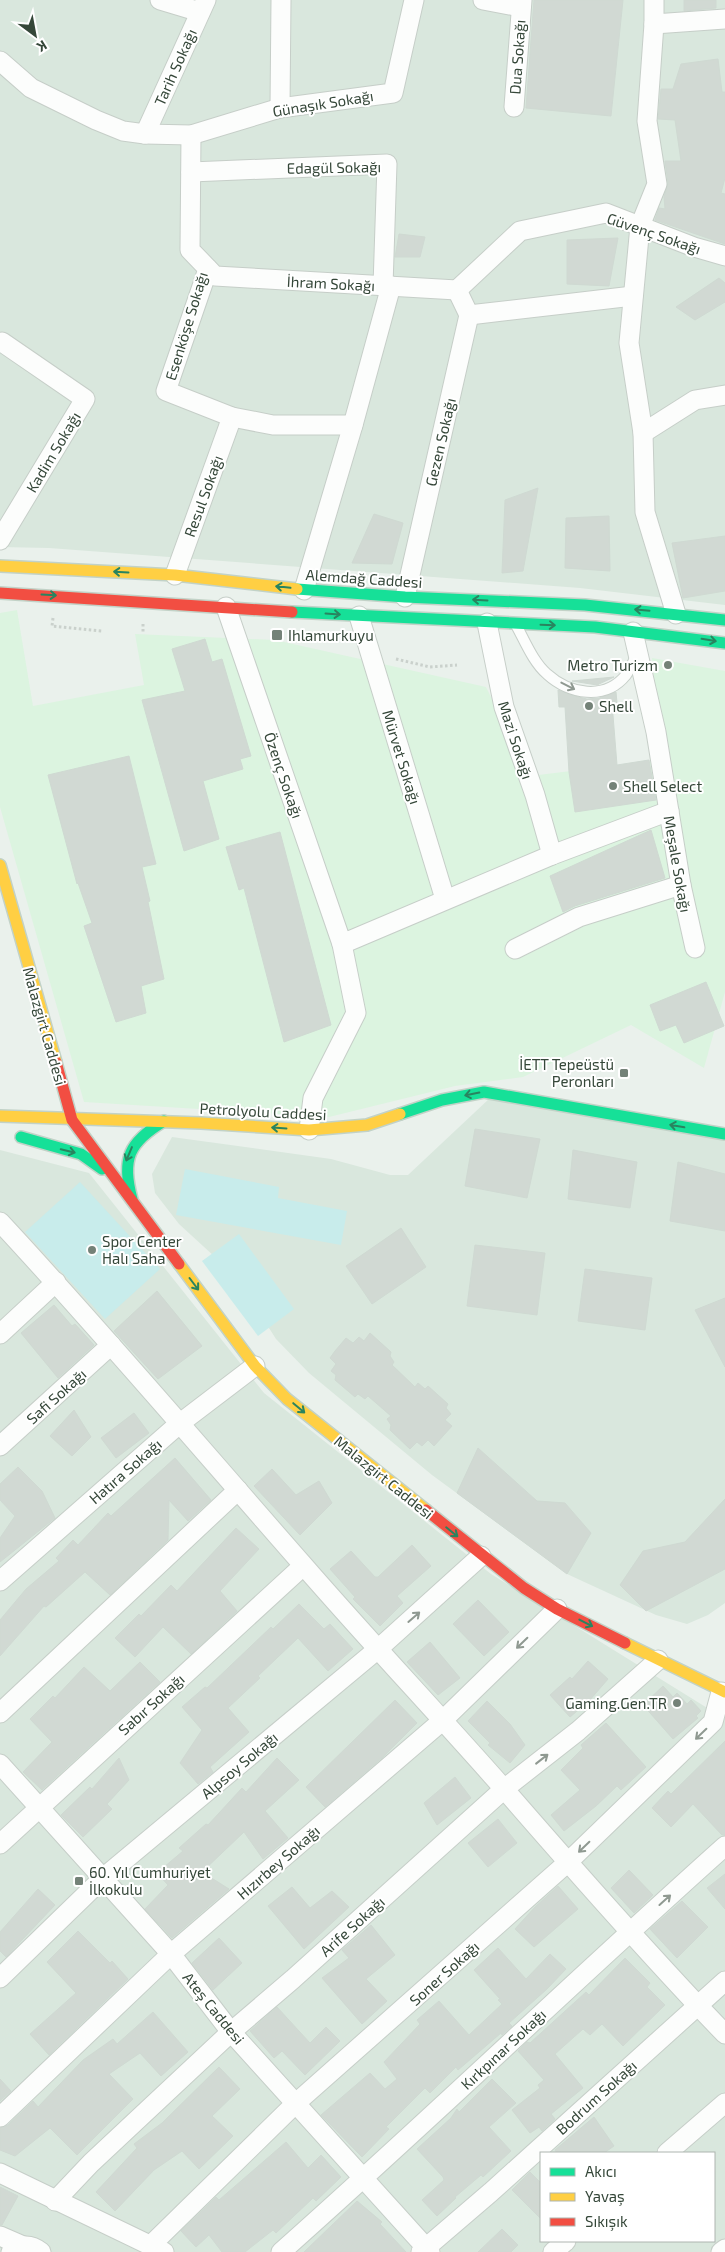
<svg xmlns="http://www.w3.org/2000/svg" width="725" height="2252" viewBox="0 0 725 2252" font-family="'Exo 2',sans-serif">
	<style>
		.residential { fill: #d9e7dd; fill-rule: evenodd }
		.commercial { fill: #dcf4e0 }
		.green { fill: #c8eceb }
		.building { fill: #d1d9d3; stroke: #cfd9d2 }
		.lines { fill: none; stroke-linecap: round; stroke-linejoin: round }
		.lane-casing { stroke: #c6cec8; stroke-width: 12 }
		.street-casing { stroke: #c6cec8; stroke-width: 21 }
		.fast-casing { stroke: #c2d2c7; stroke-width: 14 }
		.slow-casing { stroke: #c2d2c7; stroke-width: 14 }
		.jam-casing { stroke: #c2d2c7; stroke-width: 14 }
		.path { stroke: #cad1cc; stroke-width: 3; stroke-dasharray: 2.5 2.5; stroke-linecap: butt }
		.lane { stroke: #fcfdfc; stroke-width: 10 }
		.street { stroke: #fcfdfc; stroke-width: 19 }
		.fast { stroke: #16e098; stroke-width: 11 }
		.slow { stroke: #ffcf43; stroke-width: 11 }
		.jam { stroke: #f24e42; stroke-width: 11 }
		.oneway { stroke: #29845f }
		.oneway2 { stroke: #8f9991 }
		.poi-dot { fill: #748278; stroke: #fff; stroke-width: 2 }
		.labels { text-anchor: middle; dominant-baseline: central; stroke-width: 4; stroke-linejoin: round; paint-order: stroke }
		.street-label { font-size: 15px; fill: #354739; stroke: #fff }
		.poi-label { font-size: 15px; fill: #354739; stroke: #fff; text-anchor: start }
	</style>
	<rect width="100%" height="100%" fill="#eaf1ec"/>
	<g class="residential">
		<polygon points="0,0 725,0 725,605 580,588 49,548 0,547"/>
		<polygon points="490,1098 725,1138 725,1603 708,1615 687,1624 656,1615 567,1574 432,1475 309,1373 276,1339 253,1303 215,1257 179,1224 155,1193 152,1174 172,1137 331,1159 390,1175 408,1175"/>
		<path d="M0,1150L89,1173L264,1393L491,1574L725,1719V2252H0ZM541,2153H714V2241H541Z"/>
	</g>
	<polygon class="commercial" points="17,610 33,706 144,685 135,634 275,640 486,687 530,776 661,760 652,658 725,671 725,992 704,1068 631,1025 523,1077 455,1086 329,1117 84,1102 0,807 0,613"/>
	<g class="green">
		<polygon points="185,1169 279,1187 278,1198 347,1211 341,1245 176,1215"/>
		<polygon points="80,1182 160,1269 105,1319 25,1232"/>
		<polygon points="239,1234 294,1309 258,1336 202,1261"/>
	</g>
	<g class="building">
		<polygon points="534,0 623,0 611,116 526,108"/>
		<polygon points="684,0 716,0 716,8 684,11"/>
		<polygon points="718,59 722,92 725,92 725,178 721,193 725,194 725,244 655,220 659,208 665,209 664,197 668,183 665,161 681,161 675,120 658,119 661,89 673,89 681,64"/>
		<polygon points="399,234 425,237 420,257 395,257"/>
		<polygon points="618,238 609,286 567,284 567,240"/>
		<polygon points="719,278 725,283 725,302 695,320 676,307"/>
		<polygon points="538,488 523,571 502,573 505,500"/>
		<polygon points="374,514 403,523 392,564 352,563"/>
		<polygon points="609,516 610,571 565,568 566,518"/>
		<polygon points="725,536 725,591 683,598 672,543"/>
		<polygon points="205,639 212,662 222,659 251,756 240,759 243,769 203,781 219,839 184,851 142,700 185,691 172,649"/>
		<polygon points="614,677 597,685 572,681"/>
		<polygon points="558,690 574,696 587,699 599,698 616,692 617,703 612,703 617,765 649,760 656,800 575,812 569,772 565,707 559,707"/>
		<polygon points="129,756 156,864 142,867 150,901 148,902 164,979 141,986 146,1013 116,1022 84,926 92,923 78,883 77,884 48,775"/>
		<polygon points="651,830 665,878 575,906 563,912 550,876"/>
		<polygon points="280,832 331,1025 284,1042 244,888 239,890 226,847"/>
		<polygon points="706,982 724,1026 684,1043 676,1025 660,1031 650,1005"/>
		<polygon points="475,1129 540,1139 527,1198 465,1186"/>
		<polygon points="573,1150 637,1162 630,1208 568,1199"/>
		<polygon points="678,1162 725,1174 725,1231 670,1221"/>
		<polygon points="401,1228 426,1267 372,1304 346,1266"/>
		<polygon points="475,1245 545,1253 537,1315 467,1306"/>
		<polygon points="585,1269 652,1278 645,1330 578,1321"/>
		<polygon points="157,1291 202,1346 158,1379 114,1331"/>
		<polygon points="725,1298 725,1367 695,1310"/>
		<polygon points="54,1305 72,1326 75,1324 94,1345 58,1378 21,1333"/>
		<polygon points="370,1333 391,1352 390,1356 394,1362 392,1365 415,1387 418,1383 425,1389 428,1386 448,1404 446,1408 451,1414 445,1420 452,1426 434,1446 428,1440 422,1446 417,1442 410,1449 390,1430 391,1425 387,1419 391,1416 368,1396 365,1399 358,1394 355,1397 335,1380 336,1375 331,1371 336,1364 330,1358 335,1351 346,1338 353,1343 359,1337 364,1341"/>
		<polygon points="74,1410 91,1437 72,1456 50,1436"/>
		<polygon points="134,1413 149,1433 116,1458 101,1438"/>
		<polygon points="478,1448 537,1501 565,1503 591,1533 567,1574 457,1493"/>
		<polygon points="175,1458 211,1500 188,1521 169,1500 168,1540 110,1595 85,1572 46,1607 44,1606 0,1656 0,1620 26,1589 59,1561 56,1558 73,1540 78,1545 108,1513 111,1516"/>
		<polygon points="18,1467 42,1491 55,1518 0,1562 0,1538 15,1516 0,1500 0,1484"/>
		<polygon points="272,1469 296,1495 319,1481 332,1503 300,1535 254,1486"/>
		<polygon points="725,1499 725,1569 646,1611 620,1585 643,1551 685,1542"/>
		<polygon points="236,1528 259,1549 220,1591 237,1611 191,1654 163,1627 135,1657 115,1638 139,1614 141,1616 171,1585 177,1591"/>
		<polygon points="412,1545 431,1566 397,1596 403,1603 380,1626 353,1599 355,1597 330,1569 351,1551 375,1577 378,1577"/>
		<polygon points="478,1600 509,1632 484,1656 453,1624"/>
		<polygon points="299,1604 324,1629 330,1624 353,1649 328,1671 298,1638 258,1676 260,1678 228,1708 249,1732 210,1767 213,1772 198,1784 180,1763 202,1730 182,1707 205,1687 207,1688 271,1627 273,1629"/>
		<polygon points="430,1642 460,1678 438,1695 407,1662"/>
		<polygon points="588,1661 608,1679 589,1701 570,1717 550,1695 570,1677 572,1679"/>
		<polygon points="140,1662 160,1682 42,1790 23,1772 52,1742 30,1719 53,1696 55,1698 84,1667 110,1691"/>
		<polygon points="663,1686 673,1697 677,1693 687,1704 691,1700 701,1711 696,1716 698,1718 673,1739 643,1705"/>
		<polygon points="395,1700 417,1723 383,1757 325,1807 306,1787"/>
		<polygon points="487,1701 510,1724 525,1745 510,1763 488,1745 490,1743 468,1721"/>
		<polygon points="606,1723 646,1767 621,1790 617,1786 596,1806 564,1831 551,1815 580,1790 561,1770 583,1748 581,1745"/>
		<polygon points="725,1741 725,1835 722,1835 693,1804 671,1827 652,1808 668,1791 671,1794"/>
		<polygon points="119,1758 129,1780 107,1804 112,1809 83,1837 61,1815 90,1787 92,1789"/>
		<polygon points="277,1758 299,1780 265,1811 288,1838 263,1859 244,1832 202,1872 229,1889 172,1938 145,1909 168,1885 157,1873 183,1851 179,1848 206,1824 208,1825 242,1788 246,1792"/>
		<polygon points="455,1777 471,1798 437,1825 424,1803"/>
		<polygon points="498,1819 517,1843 488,1867 468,1843"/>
		<polygon points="629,1870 653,1895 634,1913 611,1888"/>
		<polygon points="725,1874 725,1909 707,1888"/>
		<polygon points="558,1886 578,1909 534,1947 515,1929 535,1907"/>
		<polygon points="292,1887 310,1908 332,1891 349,1907 304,1949 268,1906"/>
		<polygon points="38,1889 55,1905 6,1957 0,1951 0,1932"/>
		<polygon points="682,1901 708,1927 677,1958 650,1929"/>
		<polygon points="371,1925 395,1955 366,1979 387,2001 362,2024 322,1978 349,1958 342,1950"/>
		<polygon points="78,1931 110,1963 112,1961 128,1979 49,2055 30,2034 76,1993 47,1962"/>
		<polygon points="219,1938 242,1963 213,1990 192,1963"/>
		<polygon points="498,1948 526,1979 550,1954 566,1969 547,1989 509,2023 512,2026 502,2035 501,2033 458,2070 456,2067 430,2093 425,2088 386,2127 389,2129 362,2157 321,2115 370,2073 385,2089 397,2079 384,2062 420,2024 417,2020 439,2001 469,2035 502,2004 498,2000 500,1999 474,1970"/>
		<polygon points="625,1958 650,1983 647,1987 665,2005 623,2046 602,2024 590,2035 583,2029 555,2054 583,2088 551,2114 555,2119 542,2131 539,2127 530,2133 512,2110 540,2088 538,2085 544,2080 518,2051 527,2042 530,2043 586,1992 589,1995"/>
		<polygon points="277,2007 310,2043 326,2027 340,2041 305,2075 282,2051 274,2058 250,2031"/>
		<polygon points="153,2012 188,2052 161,2076 140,2053 109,2074 133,2099 77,2155 50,2128 15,2156 0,2150 0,2128 8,2125 33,2101 38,2107 83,2060 113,2039 117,2044"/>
		<polygon points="219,2067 240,2089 212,2116 233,2136 199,2169 182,2151 154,2170 115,2211 96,2192 137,2148 134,2144 162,2123"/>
		<polygon points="0,2079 11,2091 0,2101"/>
		<polygon points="492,2079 516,2103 489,2127 511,2151 483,2177 481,2175 455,2197 456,2198 437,2216 422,2200 444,2180 443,2177 417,2149 451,2118 457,2109 459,2112"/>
		<polygon points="594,2117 614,2146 604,2153 557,2153 555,2150"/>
		<polygon points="286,2142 308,2168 321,2155 341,2177 316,2201 313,2198 276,2233 273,2230 245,2252 222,2252 209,2235 196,2247 181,2231 216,2197 219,2200"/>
		<polygon points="530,2172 541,2183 541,2219 512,2190"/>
		<polygon points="0,2187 18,2196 2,2225 0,2225"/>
		<polygon points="357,2201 382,2222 380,2224 406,2252 304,2252"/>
		<polygon points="502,2229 518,2245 511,2252 478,2252"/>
	</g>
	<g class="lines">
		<g class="lane-casing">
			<path id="lane" d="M516,625C525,641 533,662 547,674C569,694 605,701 626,675C630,670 633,661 637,655"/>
		</g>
		<g class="street-casing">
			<g id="street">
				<polyline points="160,0 200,12"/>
				<polyline points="483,0 521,7"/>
				<polyline points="654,0 654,24 647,121 657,184 640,226 629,343 643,433 645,512 676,614"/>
				<polyline points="654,24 725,19"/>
				<polyline points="0,61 31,88 96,120 123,131 145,134 191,135 280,108 393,93 414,0"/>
				<polyline points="514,107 522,0"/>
				<polyline points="280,108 281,0"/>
				<polyline points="145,134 206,0"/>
				<polyline points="191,135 190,250 215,276 457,290"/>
				<polyline points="191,172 387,164 383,286"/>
				<polyline points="208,269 166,391 232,417 273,425 353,425"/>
				<polyline points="457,290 520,231 606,213 694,247 725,256"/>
				<polyline points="469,315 633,296"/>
				<polyline points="643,433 695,400 725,395"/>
				<polyline points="0,540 85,399 2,342"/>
				<polyline points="175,575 232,417"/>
				<polyline points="304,590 353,425 391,286"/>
				<polyline points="405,597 469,315 457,290"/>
				<polyline points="226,607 342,944 552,855 669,811"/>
				<polyline points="359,616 445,899"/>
				<polyline points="487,623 504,707 535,795 552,855"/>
				<polyline points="633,632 656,732 681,885 695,948"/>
				<polyline points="515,949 579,917 681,885"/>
				<polyline points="309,1130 313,1098 356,1013 342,944"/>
				<path d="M0,1222C104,1334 203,1451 304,1566C370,1642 439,1715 505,1790C577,1873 649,1955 725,2034"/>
				<polyline points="0,1334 56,1282"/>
				<polyline points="0,1446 111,1345"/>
				<polyline points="0,1581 179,1424 255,1366"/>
				<polyline points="0,1713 238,1490"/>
				<polyline points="0,1764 171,1954 231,2032 430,2252"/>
				<polyline points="0,1844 303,1566"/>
				<polyline points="0,1978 103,1878 378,1649 481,1556"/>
				<polyline points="0,2117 171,1954 442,1721 557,1609"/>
				<polyline points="667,2153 725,2103"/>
				<polyline points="0,2173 164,2252"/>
				<polyline points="55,2201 91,2163 231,2032 293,1979 504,1789 578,1731 658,1660"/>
				<polyline points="0,2236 23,2246"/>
				<polyline points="151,2245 296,2103 567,1863 713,1722 721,1692"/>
				<path d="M11,2252C21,2244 31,2244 41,2252"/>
				<path d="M281,2252C431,2119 575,1980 725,1846"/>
				<polyline points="421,2252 491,2192 725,1981"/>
				<polyline points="553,2252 566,2241"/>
				<polyline points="721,2252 725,2249"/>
			</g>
		</g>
		<g class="fast-casing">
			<g id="fast">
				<polyline points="297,589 405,597 585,605 725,620"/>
				<polyline points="292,612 595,627 725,643"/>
				<polyline points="400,1114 442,1100 484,1092 725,1134"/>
				<polyline points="21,1137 81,1154 102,1169"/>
				<path d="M132,1199C121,1159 129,1142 164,1121"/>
			</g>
		</g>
		<g class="slow-casing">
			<g id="slow">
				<polyline points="0,566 175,575 297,589"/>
				<polyline points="0,865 56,1062"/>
				<polyline points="0,1116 201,1123 309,1130 367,1125 400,1114"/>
				<polyline points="179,1264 255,1366 287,1399 426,1510"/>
				<polyline points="625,1643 725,1692"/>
			</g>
		</g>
		<g class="jam-casing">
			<g id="jam">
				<polyline points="0,593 292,612"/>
				<polyline points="56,1062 72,1120 179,1264"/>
				<polyline points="426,1510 524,1588 557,1609 625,1643"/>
			</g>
		</g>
		<g class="path">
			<polyline points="53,618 52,626 102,631"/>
			<polyline points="143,624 143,633"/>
			<polyline points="396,659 430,667 457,665"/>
		</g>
		<use href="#lane" class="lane"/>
		<use href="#street" class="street"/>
		<use href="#fast" class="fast"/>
		<use href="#slow" class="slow"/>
		<use href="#jam" class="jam"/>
	</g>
	<defs><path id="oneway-shaft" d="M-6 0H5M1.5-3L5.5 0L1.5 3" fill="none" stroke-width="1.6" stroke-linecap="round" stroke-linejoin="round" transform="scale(1.25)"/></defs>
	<g class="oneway">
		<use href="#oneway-shaft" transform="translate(121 572) rotate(-177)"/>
		<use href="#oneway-shaft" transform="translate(283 587) rotate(-174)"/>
		<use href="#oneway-shaft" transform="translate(49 595) rotate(3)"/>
		<use href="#oneway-shaft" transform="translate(480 600) rotate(-177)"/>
		<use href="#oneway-shaft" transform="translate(642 610) rotate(-175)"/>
		<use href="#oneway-shaft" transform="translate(333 614) rotate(4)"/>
		<use href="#oneway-shaft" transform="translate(548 625) rotate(2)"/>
		<use href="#oneway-shaft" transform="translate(709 640) rotate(9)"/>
		<use href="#oneway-shaft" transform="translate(472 1094) rotate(169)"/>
		<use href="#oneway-shaft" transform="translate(677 1126) rotate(-170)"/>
		<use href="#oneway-shaft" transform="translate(279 1128) rotate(-176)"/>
		<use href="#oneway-shaft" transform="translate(68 1151) rotate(14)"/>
		<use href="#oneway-shaft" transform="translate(129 1154) rotate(113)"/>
		<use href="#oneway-shaft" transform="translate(194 1284) rotate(53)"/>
		<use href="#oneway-shaft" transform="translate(299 1408) rotate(40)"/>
		<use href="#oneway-shaft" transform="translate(452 1532) rotate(39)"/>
		<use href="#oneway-shaft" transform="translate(586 1623) rotate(27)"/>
	</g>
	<g class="oneway2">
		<use href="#oneway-shaft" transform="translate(568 686) rotate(27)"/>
		<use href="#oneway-shaft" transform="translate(414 1617) rotate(-41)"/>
		<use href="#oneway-shaft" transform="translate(522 1643) rotate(136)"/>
		<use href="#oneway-shaft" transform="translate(701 1734) rotate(136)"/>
		<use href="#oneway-shaft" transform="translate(542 1759) rotate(-38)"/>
		<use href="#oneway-shaft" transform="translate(584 1847) rotate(136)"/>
		<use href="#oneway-shaft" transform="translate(665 1900) rotate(-42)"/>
	</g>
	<g class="poi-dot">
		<rect x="271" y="629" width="12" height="12" rx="2.5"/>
		<circle cx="668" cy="665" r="5"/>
		<circle cx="589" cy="706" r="5"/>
		<circle cx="613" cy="786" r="5"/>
		<rect x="619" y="1068" width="10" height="10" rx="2.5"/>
		<circle cx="92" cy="1250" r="5"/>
		<circle cx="677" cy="1703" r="5"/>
		<rect x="74" y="1876" width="10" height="10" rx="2.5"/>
	</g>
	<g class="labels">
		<g class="street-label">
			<text transform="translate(517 57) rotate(-86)">Dua Sokağı</text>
			<text transform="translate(175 67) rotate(-66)">Tarih Sokağı</text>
			<text transform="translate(323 103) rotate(-9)">Günaşık Sokağı</text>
			<text transform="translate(334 167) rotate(-1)">Edagül Sokağı</text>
			<text transform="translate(654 233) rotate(19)">Güvenç Sokağı</text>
			<text transform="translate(331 283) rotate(3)">İhram Sokağı</text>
			<text transform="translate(186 326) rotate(-73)">Esenköşe Sokağı</text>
			<text transform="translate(440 442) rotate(-77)">Gezen Sokağı</text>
			<text transform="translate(53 452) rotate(-59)">Kadim Sokağı</text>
			<text transform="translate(203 496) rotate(-70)">Resul Sokağı</text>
			<text transform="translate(364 578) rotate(4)">Alemdağ Caddesi</text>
			<text transform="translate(516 740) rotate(72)">Mazi Sokağı</text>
			<text transform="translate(402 757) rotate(73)">Mürvet Sokağı</text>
			<text transform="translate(284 775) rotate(71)">Özenç Sokağı</text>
			<text transform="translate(678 864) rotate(80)">Meşale Sokağı</text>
			<text transform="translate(45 1026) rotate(74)">Malazgirt Caddesi</text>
			<text transform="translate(263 1111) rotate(3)">Petrolyolu Caddesi</text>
			<text transform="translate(56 1396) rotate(-42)">Safi Sokağı</text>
			<text transform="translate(125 1471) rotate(-41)">Hatıra Sokağı</text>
			<text transform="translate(384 1477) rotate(39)">Malazgirt Caddesi</text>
			<text transform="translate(151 1704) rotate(-42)">Sabır Sokağı</text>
			<text transform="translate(239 1765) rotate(-40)">Alpsoy Sokağı</text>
			<text transform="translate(278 1862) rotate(-41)">Hızırbey Sokağı</text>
			<text transform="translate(352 1926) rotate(-42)">Arife Sokağı</text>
			<text transform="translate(444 1973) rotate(-42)">Soner Sokağı</text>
			<text transform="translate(214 2008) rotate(51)">Ateş Caddesi</text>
			<text transform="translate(503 2049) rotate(-43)">Kırkpınar Sokağı</text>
			<text transform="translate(596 2097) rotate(-42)">Bodrum Sokağı</text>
		</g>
		<g class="poi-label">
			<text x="288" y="635">Ihlamurkuyu</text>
			<text x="658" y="665" text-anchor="end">Metro Turizm</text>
			<text x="599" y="706">Shell</text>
			<text x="623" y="786">Shell Select</text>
			<text x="614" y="1064" text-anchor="end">İETT Tepeüstü<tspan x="614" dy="17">Peronları</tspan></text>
			<text x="102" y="1241">Spor Center<tspan x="102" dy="17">Halı Saha</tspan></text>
			<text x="667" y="1703" text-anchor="end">Gaming.Gen.TR</text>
			<text x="89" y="1872">60. Yıl Cumhuriyet<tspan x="89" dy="17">İlkokulu</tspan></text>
		</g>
	</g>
	<rect x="540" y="2152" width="175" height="90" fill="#ffffff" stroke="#aeb5b0"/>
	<rect x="550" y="2168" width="25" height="8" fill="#16e098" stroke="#aeb5b0"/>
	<text x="585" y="2177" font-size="15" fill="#354739">Akıcı</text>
	<rect x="550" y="2193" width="25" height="8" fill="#ffcf43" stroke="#aeb5b0"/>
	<text x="585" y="2202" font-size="15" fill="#354739">Yavaş</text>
	<rect x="550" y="2218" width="25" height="8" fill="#f24e42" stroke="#aeb5b0"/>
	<text x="585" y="2227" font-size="15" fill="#354739">Sıkışık</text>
	<g transform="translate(35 35) rotate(148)" stroke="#ffffff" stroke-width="4" paint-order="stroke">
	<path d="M0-4L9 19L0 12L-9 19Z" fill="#354739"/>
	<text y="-8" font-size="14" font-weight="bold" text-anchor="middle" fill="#354739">K</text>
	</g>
</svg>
